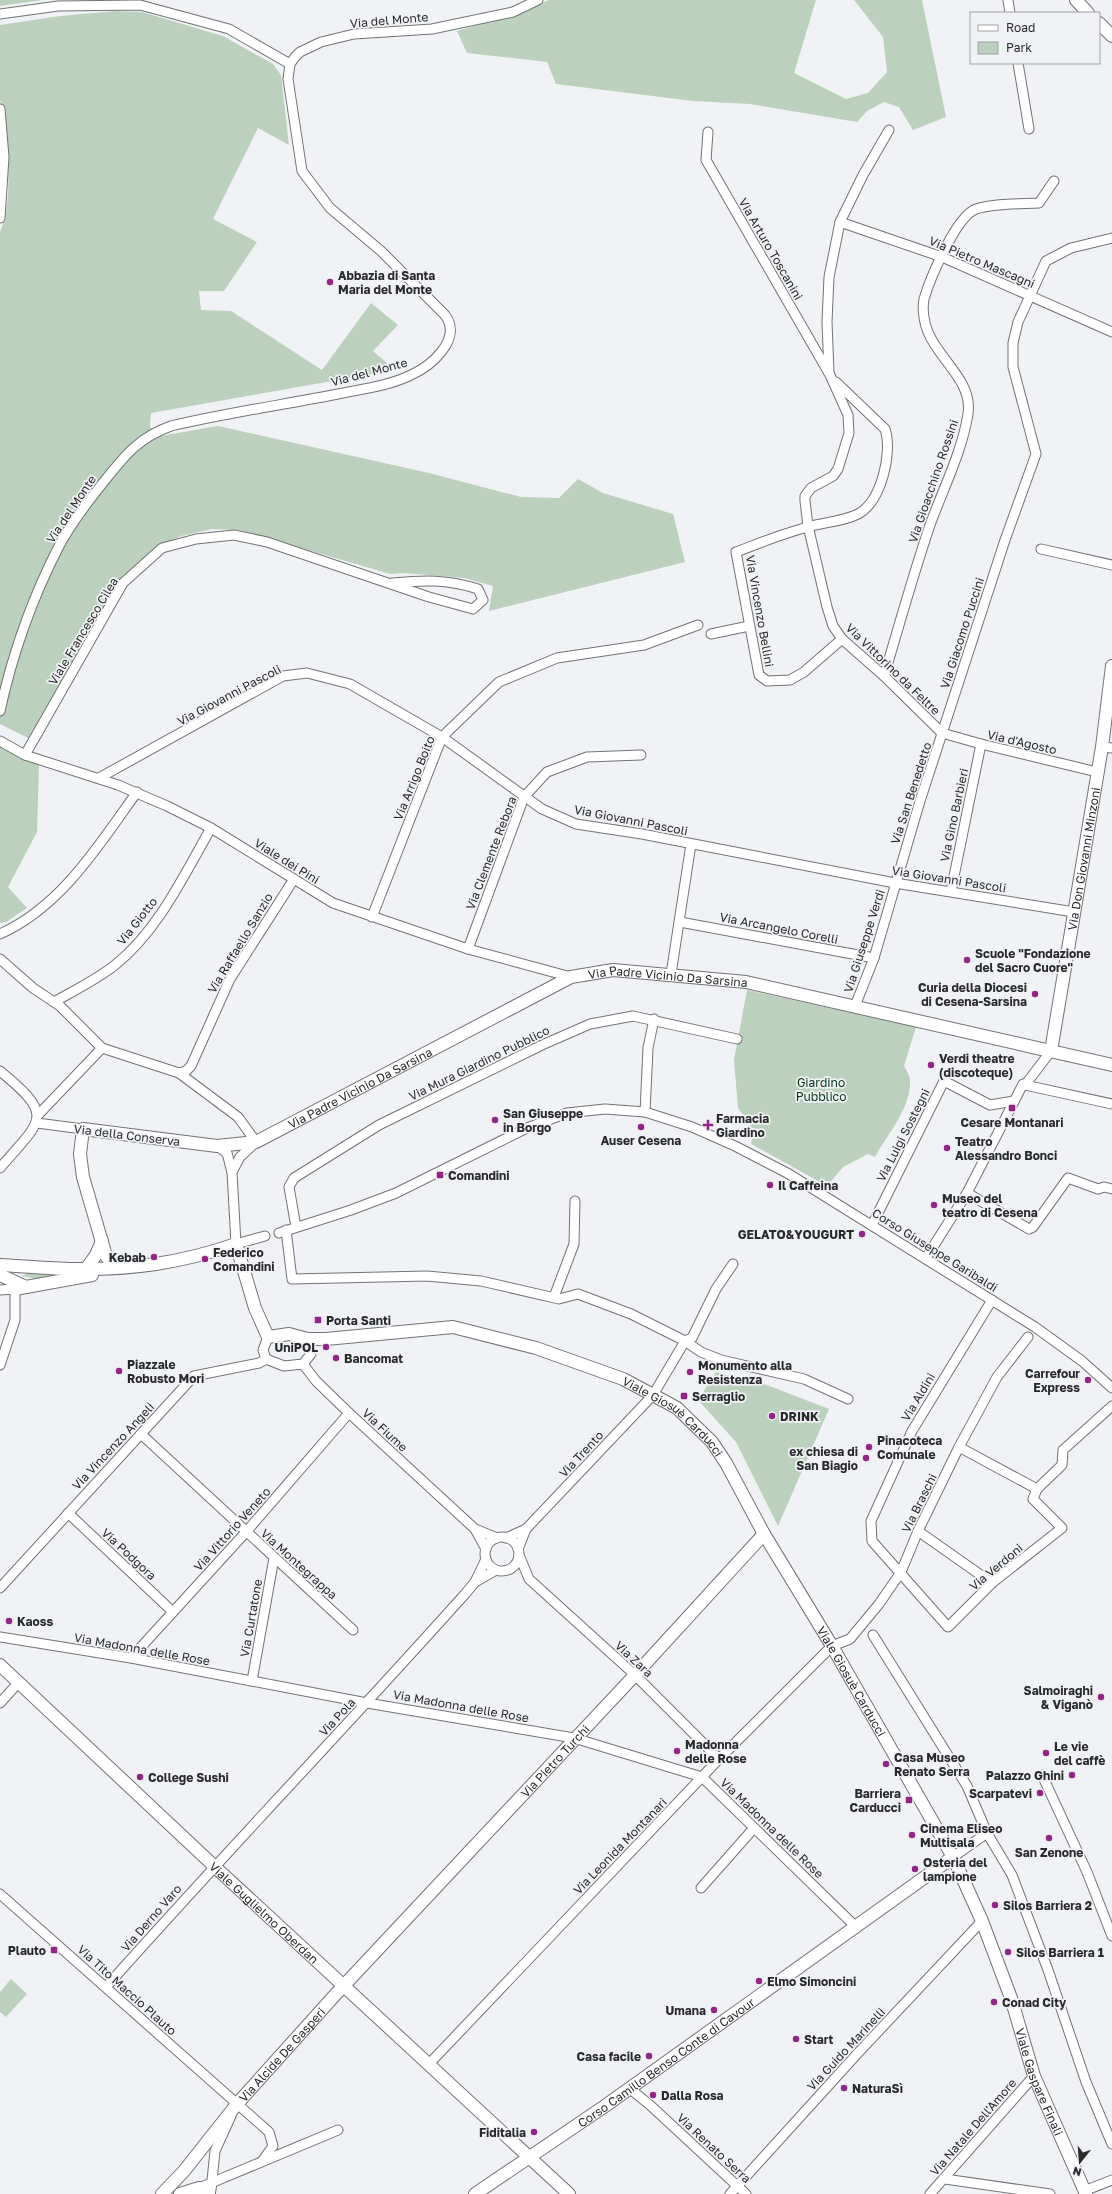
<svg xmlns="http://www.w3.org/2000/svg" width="1112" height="2194" viewBox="0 0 1112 2194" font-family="'Golos Text',sans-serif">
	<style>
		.green { fill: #bbd1bd }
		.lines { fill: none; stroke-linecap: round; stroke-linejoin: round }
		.street-casing { stroke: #717375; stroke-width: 11 }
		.secondary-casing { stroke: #717375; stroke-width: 14 }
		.street { stroke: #fff; stroke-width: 9 }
		.secondary { stroke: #fff; stroke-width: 12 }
		.poi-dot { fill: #932586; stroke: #f0f2f5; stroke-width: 1.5 }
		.labels { text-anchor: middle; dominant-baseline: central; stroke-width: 3.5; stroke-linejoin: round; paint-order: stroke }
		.street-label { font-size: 12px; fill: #292a2b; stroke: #f0f2f5 }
		.poi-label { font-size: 12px; font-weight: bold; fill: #292a2b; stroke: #f0f2f5; text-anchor: start }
		.park-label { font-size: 12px; fill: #00370d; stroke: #f0f2f5 }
	</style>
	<rect width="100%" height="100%" fill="#f0f2f5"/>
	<g class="green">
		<polygon points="0,0 43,0 0,6"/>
		<polygon points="549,0 816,0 794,73 846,99 868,93 887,72 883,37 854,0 922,0 946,117 913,130 899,107 884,102 867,111 857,122 750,104 693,101 556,84 547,62 467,53 457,31 498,19"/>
		<path d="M116,11L142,12L223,36L273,64L281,75L289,145L258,128L213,219L257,242L224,291H199L201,310L231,311L322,370L371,303L398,325L373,351L395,370L151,413L150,427L160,436L218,426L429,473L521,497L559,498L578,479L603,493L673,514L685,562L489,611L493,586L464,578L403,573L390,574L239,530L212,529L181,536L154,548L120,582L30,739L0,724V232C16,190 5,141 0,99C0,75 0,49 0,25L60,16Z"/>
		<polygon points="0,745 23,759 39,765 37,832 8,887 27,908 6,922 0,923"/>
		<path d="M747,990L916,1027L904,1066C906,1070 910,1076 910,1080C911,1109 888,1133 875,1157L868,1154L843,1167L827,1186L751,1144L754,1131L738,1108L734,1060Z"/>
		<polygon points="29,1272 75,1272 42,1280 22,1276"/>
		<polygon points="716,1372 767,1385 829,1409 778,1526 736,1442 698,1400"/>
		<polygon points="11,1979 27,1994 6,2017 0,2012 0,1992"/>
	</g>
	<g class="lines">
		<g class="street-casing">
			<g id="street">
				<polyline points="1008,0 1010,13"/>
				<polyline points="0,14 58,6 140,5 229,29 290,64"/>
				<polyline points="1018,63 1029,129"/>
				<polyline points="0,109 4,157 0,218"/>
				<polyline points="708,132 706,160 830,375 848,415 849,433 838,469 833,476 811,488 805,496 805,501 808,526 827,607 833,626 842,639 884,676 942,733 981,744 1097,772"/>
				<polyline points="840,222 942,257 1112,332"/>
				<polyline points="829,373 827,322 829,277 840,222 863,175 889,130"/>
				<path d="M836,382L885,429C893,453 881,502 858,514C842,522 824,522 808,527C784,533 760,543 736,552L759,675L767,681L790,680L804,672L842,639"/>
				<polyline points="1041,549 1112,565"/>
				<polyline points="711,634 749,626"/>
				<path d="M884,676C899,626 913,575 930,525C943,489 962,452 968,414C973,381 939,360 928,332C924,323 922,309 924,299C930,279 956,216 976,209C995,203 1019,204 1039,203L1054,181"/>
				<path d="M0,711C12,656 32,599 58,548C70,524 89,500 106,479C126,454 140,437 171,426C226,413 282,405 338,394C361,389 389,386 411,375C431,366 463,339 445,315L381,251L330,208L302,171L288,79L290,64L295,57L300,52L321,42L354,34L432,29L513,12L538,0"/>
				<polyline points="0,741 25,755 118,785 167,806 211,828 333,903 468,949 571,977"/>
				<polyline points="1102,747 1112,748"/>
				<path d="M25,755L123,583L162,548L196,539L234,535L267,542L429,597L473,609L483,600L478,589C447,579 424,580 392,583"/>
				<polyline points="99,778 283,676 307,673 350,684 442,737 542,809 576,824 642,834 895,883 1074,912"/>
				<polyline points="951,891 981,744"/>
				<polyline points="372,917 442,737 499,682 557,658 644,645 698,625"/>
				<polyline points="680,922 874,958"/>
				<path d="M0,934C61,907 99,845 137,792"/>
				<polyline points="468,949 524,797 547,772 587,757 641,755"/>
				<polyline points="0,959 33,988 60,1006 102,1048 179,1073 186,1071 191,1066 230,979 294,879"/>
				<polyline points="671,974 691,844"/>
				<path d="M54,1002C75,990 96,980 115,965C158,931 184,875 211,828"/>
				<polyline points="855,1006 874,958 920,801 1005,540 1036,454 1013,367 1013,343 1018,322 1046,261 1071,248 1112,238"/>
				<path d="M0,1071C56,1117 42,1119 0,1168"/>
				<polyline points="179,1073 238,1117 256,1142 240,1157 232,1172 236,1244 265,1236"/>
				<polyline points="1025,1085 1112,1104"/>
				<polyline points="645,1112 648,1048 654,1019"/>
				<polyline points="38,1115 102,1048"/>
				<polyline points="37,1123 83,1129"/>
				<polyline points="217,1146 227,1153 232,1172"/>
				<polyline points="967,1193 1029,1229 1033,1227 1068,1178 1098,1189 1104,1187 1112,1189"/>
				<polyline points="872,1225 944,1081 990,1105 1014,1101"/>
				<polyline points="296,1227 289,1187 294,1178 379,1125 542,1045 590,1024 633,1016 737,1039"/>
				<polyline points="286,1230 292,1279 427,1276 481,1281 559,1299 578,1294 631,1314 685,1341 701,1352 721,1360 804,1379 848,1399"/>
				<polyline points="279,1233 351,1210 396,1193 527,1128 567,1113 605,1109 645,1112 692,1127 735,1146 789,1174 1035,1327 1082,1361 1112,1388"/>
				<polyline points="926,1258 967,1193 1023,1084 1025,1085 1051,1051"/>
				<polyline points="0,1290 15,1289 15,1320 0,1365"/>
				<polyline points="554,1297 574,1244 575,1201"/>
				<polyline points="992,1300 912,1431 871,1521 872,1541 948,1627 992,1583 1062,1528 1033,1499 1037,1489 1062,1465 1063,1450 1112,1406"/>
				<polyline points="266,1359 284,1366 303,1364"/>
				<polyline points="266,1359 263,1350 268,1337"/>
				<polyline points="303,1364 316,1381 349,1413 475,1529 497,1538"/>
				<polyline points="303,1364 311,1354 308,1339"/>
				<polyline points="141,1434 353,1630"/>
				<polyline points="959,1447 1037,1489"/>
				<polyline points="68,1513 173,1612"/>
				<polyline points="475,1529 486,1549"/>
				<polyline points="918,1531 992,1583"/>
				<circle cx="502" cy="1554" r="17"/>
				<polyline points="506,1538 526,1529"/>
				<polyline points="518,1549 526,1529 653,1395 685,1341 692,1338 716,1289 733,1264"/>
				<polyline points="519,1555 529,1579 635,1675 719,1759"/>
				<polyline points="475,1582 496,1570"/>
				<polyline points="0,1588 194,1376 259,1363 266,1359"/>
				<polyline points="873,1635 967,1786 987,1833 1012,1875 1048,1970 1086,2082 1112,2144"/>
				<polyline points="0,1637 131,1658 367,1703 574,1738 702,1777 856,1927"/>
				<polyline points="131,1658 246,1532 349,1413"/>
				<polyline points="252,1681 274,1558"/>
				<polyline points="0,1703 19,1682"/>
				<polyline points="1042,1775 1087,1872 1112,1936"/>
				<polyline points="953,1857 987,1833"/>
				<polyline points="701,1888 754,1828"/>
				<polyline points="0,1894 269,2132 273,2146 263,2160"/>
				<path d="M106,1987C224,1854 347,1726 465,1594L475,1582L486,1559"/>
				<polyline points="428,2065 719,1759 832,1646 850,1639 879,1604 901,1572 918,1531 959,1447 997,1377 1028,1337"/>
				<polyline points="629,2088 650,2105 746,2194"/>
				<polyline points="945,2179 1050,2194"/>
				<polyline points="199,2188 338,2130"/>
				<polyline points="211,2190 215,2151 231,2116"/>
				<polyline points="1084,2191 1112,2180"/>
				<polyline points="730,2194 857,2054 982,1921"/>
				<polyline points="930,2194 1034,2076"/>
			</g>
		</g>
		<g class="secondary-casing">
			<g id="secondary">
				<polyline points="1076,0 1088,13"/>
				<polyline points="1099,23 1112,36"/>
				<path id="s1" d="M1051,1051L1102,747L1112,666"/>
				<path id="s2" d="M0,1265C24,1266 49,1269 73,1269C131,1270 181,1263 236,1244L255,1308L268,1337L289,1334L308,1339H326L453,1327L536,1348L623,1379L653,1395L677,1408L712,1442L726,1463L764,1534L832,1646L953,1857L982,1921L1011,1998L1034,2076L1086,2194"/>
				<path id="s3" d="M123,1267L112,1263L106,1256L83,1177L80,1154L83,1129L217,1146L256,1142L571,977L613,970L746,982L1112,1065"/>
				<polyline points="86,1269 96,1255 102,1241"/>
				<polyline points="0,1275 26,1287"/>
				<polyline points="15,1289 92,1275"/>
				<path id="s4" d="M0,1665L214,1866L569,2194"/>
				<path id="s5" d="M162,2194L184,2171L237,2104L335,1995L635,1675L764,1534"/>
				<polyline points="180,2194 199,2188 209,2194"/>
				<path id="s6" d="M475,2194L605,2106L953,1857"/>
			</g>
		</g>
		<use href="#street" class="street"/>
		<use href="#secondary" class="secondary"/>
	</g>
	<g class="poi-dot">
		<circle cx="330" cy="282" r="4"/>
		<circle cx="967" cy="960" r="4"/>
		<circle cx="1035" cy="994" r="4"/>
		<circle cx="931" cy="1065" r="4"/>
		<rect x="1008" y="1104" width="8" height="8" rx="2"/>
		<circle cx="495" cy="1120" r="4"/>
		<path d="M706 1119h4v4h4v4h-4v4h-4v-4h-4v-4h4z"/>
		<circle cx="641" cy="1127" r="4"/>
		<circle cx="947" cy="1148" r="4"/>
		<rect x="436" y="1171" width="8" height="8" rx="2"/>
		<circle cx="770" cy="1185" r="4"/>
		<circle cx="934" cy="1205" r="4"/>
		<circle cx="862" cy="1234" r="4"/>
		<circle cx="154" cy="1257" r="4"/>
		<circle cx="205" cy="1259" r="4"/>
		<rect x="314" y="1316" width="8" height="8" rx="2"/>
		<circle cx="326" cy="1347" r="4"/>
		<circle cx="336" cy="1358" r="4"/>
		<circle cx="119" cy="1371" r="4"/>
		<circle cx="690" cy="1372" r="4"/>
		<circle cx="1088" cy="1380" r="4"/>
		<rect x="680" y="1392" width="8" height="8" rx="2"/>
		<circle cx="772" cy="1416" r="4"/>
		<circle cx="869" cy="1447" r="4"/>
		<circle cx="866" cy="1458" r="4"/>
		<circle cx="9" cy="1621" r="4"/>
		<circle cx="1101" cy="1697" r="4"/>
		<circle cx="677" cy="1751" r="4"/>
		<circle cx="1046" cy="1753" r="4"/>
		<circle cx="886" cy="1764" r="4"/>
		<circle cx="1072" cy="1775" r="4"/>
		<circle cx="140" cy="1777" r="4"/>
		<circle cx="1040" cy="1793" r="4"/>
		<rect x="905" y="1796" width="8" height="8" rx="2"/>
		<circle cx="912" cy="1835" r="4"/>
		<circle cx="1049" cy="1838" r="4"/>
		<circle cx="915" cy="1869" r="4"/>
		<circle cx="995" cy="1905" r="4"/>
		<rect x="50" y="1946" width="8" height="8" rx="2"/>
		<circle cx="1008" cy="1952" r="4"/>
		<circle cx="759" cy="1981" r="4"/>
		<circle cx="994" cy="2002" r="4"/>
		<circle cx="714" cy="2010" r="4"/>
		<circle cx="796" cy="2039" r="4"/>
		<circle cx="649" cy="2056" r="4"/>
		<circle cx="844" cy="2088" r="4"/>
		<circle cx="653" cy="2095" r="4"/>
		<circle cx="534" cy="2132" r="4"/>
	</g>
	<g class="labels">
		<g class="street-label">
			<text transform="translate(389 20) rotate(-5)">Via del Monte</text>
			<text transform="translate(771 249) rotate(60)">Via Arturo Toscanini</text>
			<text transform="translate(982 262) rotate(23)">Via Pietro Mascagni</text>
			<text transform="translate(369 372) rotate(-15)">Via del Monte</text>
			<text transform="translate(933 481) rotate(-71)">Via Gioacchino Rossini</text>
			<text transform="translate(71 509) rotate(-56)">Via del Monte</text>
			<text transform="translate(760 611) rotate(80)">Via Vincenzo Bellini</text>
			<text transform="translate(83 631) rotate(-59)">Viale Francesco Cilea</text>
			<text transform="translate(962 633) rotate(-72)">Via Giacomo Puccini</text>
			<text transform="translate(893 669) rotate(44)">Via Vittorino da Feltre</text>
			<text transform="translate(229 695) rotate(-28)">Via Giovanni Pascoli</text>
			<text transform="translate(1022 742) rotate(13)">Via d'Agosto</text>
			<text transform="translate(414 778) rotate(-68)">Via Arrigo Boito</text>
			<text transform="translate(911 793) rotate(-72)">Via San Benedetto</text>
			<text transform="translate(954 815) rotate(-78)">Via Gino Barbieri</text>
			<text transform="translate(631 820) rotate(11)">Via Giovanni Pascoli</text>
			<text transform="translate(491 853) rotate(-69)">Via Clemente Rebora</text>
			<text stroke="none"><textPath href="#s1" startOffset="195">Via Don Giovanni Minzoni</textPath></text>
			<text transform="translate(287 861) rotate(32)">Viale dei Pini</text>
			<text transform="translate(949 879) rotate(9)">Via Giovanni Pascoli</text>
			<text transform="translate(137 921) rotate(-52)">Via Giotto</text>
			<text transform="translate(779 928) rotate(11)">Via Arcangelo Corelli</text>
			<text transform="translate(864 941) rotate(-72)">Via Giuseppe Verdi</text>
			<text transform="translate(240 943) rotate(-59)">Via Raffaello Sanzio</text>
			<text stroke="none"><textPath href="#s3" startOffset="779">Via Padre Vicinio Da Sarsina</textPath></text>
			<text transform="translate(479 1063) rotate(-26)">Via Mura Giardino Pubblico</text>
			<text stroke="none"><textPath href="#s3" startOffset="443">Via Padre Vicinio Da Sarsina</textPath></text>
			<text transform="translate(127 1135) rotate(7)">Via della Conserva</text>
			<text transform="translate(903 1135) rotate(-63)">Via Luigi Sostegni</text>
			<text transform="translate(935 1250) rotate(32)">Corso Giuseppe Garibaldi</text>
			<text transform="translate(918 1397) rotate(-59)">Via Aldini</text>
			<text stroke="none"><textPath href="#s2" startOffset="765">Viale Giosuè Carducci</textPath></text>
			<text transform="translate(385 1430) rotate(43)">Via Fiume</text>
			<text transform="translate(113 1446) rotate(-47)">Via Vincenzo Angeli</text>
			<text transform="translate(581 1454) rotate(-47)">Via Trento</text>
			<text transform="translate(919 1503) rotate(-64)">Via Braschi</text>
			<text transform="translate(232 1529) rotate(-48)">Via Vittorio Veneto</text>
			<text transform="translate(129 1554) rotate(43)">Via Podgora</text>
			<text transform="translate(299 1564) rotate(42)">Via Montegrappa</text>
			<text transform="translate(996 1567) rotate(-40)">Via Verdoni</text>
			<text transform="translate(251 1618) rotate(-80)">Via Curtatone</text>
			<text transform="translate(142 1649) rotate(10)">Via Madonna delle Rose</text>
			<text transform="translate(634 1659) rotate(43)">Via Zara</text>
			<text stroke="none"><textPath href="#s2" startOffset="1089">Viale Giosuè Carducci</textPath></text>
			<text transform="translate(461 1706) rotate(10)">Via Madonna delle Rose</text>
			<text transform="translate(337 1717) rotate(-47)">Via Pola</text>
			<text stroke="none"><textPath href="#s5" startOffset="585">Via Pietro Turchi</textPath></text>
			<text transform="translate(772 1828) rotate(44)">Via Madonna delle Rose</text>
			<text transform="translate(620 1846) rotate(-46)">Via Leonida Montanari</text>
			<text stroke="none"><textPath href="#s4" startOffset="362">Viale Guglielmo Oberdan</textPath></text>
			<text transform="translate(151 1918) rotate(-49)">Via Derno Varo</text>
			<text transform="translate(127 1990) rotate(42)">Via Tito Maccio Plauto</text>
			<text transform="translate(846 2049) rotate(-47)">Via Guido Marinelli</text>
			<text stroke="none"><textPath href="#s5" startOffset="184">Via Alcide De Gasperi</textPath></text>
			<text stroke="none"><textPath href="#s6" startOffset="232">Corso Camillo Benso Conte di Cavour</textPath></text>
			<text stroke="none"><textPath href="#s2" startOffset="1533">Viale Gaspare Finali</textPath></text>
			<text transform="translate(973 2127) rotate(-49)">Via Natale Dell'Amore</text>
			<text transform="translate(714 2148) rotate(43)">Via Renato Serra</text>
		</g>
		<g class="poi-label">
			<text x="338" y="275">Abbazia di Santa<tspan x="338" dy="14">Maria del Monte</tspan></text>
			<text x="975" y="953">Scuole "Fondazione<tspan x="975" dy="14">del Sacro Cuore"</tspan></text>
			<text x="1027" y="987" text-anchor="end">Curia della Diocesi<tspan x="1027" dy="14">di Cesena-Sarsina</tspan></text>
			<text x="939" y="1058">Verdi theatre<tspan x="939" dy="14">(discoteque)</tspan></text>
			<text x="503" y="1113">San Giuseppe<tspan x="503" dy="14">in Borgo</tspan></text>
			<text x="716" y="1118">Farmacia<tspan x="716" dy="14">Giardino</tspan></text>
			<text x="1012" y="1122" text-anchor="middle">Cesare Montanari</text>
			<text x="641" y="1140" text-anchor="middle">Auser Cesena</text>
			<text x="955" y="1141">Teatro<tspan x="955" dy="14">Alessandro Bonci</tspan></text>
			<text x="448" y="1175">Comandini</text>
			<text x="778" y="1185">Il Caffeina</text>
			<text x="942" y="1198">Museo del<tspan x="942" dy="14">teatro di Cesena</tspan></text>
			<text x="854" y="1234" text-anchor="end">GELATO&amp;YOUGURT</text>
			<text x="213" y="1252">Federico<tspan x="213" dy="14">Comandini</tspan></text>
			<text x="146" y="1257" text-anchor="end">Kebab</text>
			<text x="326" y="1320">Porta Santi</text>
			<text x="318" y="1347" text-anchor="end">UniPOL</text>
			<text x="344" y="1358">Bancomat</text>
			<text x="127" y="1364">Piazzale<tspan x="127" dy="14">Robusto Mori</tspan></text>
			<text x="698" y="1365">Monumento alla<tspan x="698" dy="14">Resistenza</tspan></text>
			<text x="1080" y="1373" text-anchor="end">Carrefour<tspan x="1080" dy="14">Express</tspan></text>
			<text x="692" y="1396">Serraglio</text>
			<text x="780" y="1416">DRINK</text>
			<text x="877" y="1440">Pinacoteca<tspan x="877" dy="14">Comunale</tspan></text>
			<text x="858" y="1451" text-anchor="end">ex chiesa di<tspan x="858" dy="14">San Biagio</tspan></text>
			<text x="17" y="1621">Kaoss</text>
			<text x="1093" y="1690" text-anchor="end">Salmoiraghi<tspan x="1093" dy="14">&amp; Viganò</tspan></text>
			<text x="685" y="1744">Madonna<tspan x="685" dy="14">delle Rose</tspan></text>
			<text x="1054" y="1746">Le vie<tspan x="1054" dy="14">del caffè</tspan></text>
			<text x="894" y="1757">Casa Museo<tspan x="894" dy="14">Renato Serra</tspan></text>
			<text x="1064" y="1775" text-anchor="end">Palazzo Ghini</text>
			<text x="148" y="1777">College Sushi</text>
			<text x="901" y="1793" text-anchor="end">Barriera<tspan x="901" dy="14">Carducci</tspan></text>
			<text x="1032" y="1793" text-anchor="end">Scarpatevi</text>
			<text x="920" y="1828">Cinema Eliseo<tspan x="920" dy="14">Multisala</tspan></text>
			<text x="1049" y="1852" text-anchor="middle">San Zenone</text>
			<text x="923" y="1862">Osteria del<tspan x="923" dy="14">lampione</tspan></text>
			<text x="1003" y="1905">Silos Barriera 2</text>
			<text x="46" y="1950" text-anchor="end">Plauto</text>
			<text x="1016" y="1952">Silos Barriera 1</text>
			<text x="767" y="1981">Elmo Simoncini</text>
			<text x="1002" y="2002">Conad City</text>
			<text x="706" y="2010" text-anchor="end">Umana</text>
			<text x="804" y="2039">Start</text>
			<text x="641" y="2056" text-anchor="end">Casa facile</text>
			<text x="852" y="2088">NaturaSì</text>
			<text x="661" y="2095">Dalla Rosa</text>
			<text x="526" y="2132" text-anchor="end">Fiditalia</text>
		</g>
		<g class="park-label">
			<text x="821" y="1082">Giardino<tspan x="821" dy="14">Pubblico</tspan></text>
		</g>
	</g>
	<rect x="970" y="12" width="130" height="52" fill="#f0f2f5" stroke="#a0a2a4"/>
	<rect x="978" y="25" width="20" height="6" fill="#ffffff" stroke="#a0a2a4"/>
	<text x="1006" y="32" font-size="12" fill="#292a2b">Road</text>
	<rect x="978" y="42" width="20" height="12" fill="#bbd1bd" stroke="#a0a2a4"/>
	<text x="1006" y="52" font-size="12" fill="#292a2b">Park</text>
	<g transform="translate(1080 2162) rotate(197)" stroke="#f0f2f5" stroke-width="3" paint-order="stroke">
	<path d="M0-3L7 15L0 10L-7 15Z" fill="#292a2b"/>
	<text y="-6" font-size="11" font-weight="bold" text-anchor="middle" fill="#292a2b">N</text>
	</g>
</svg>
